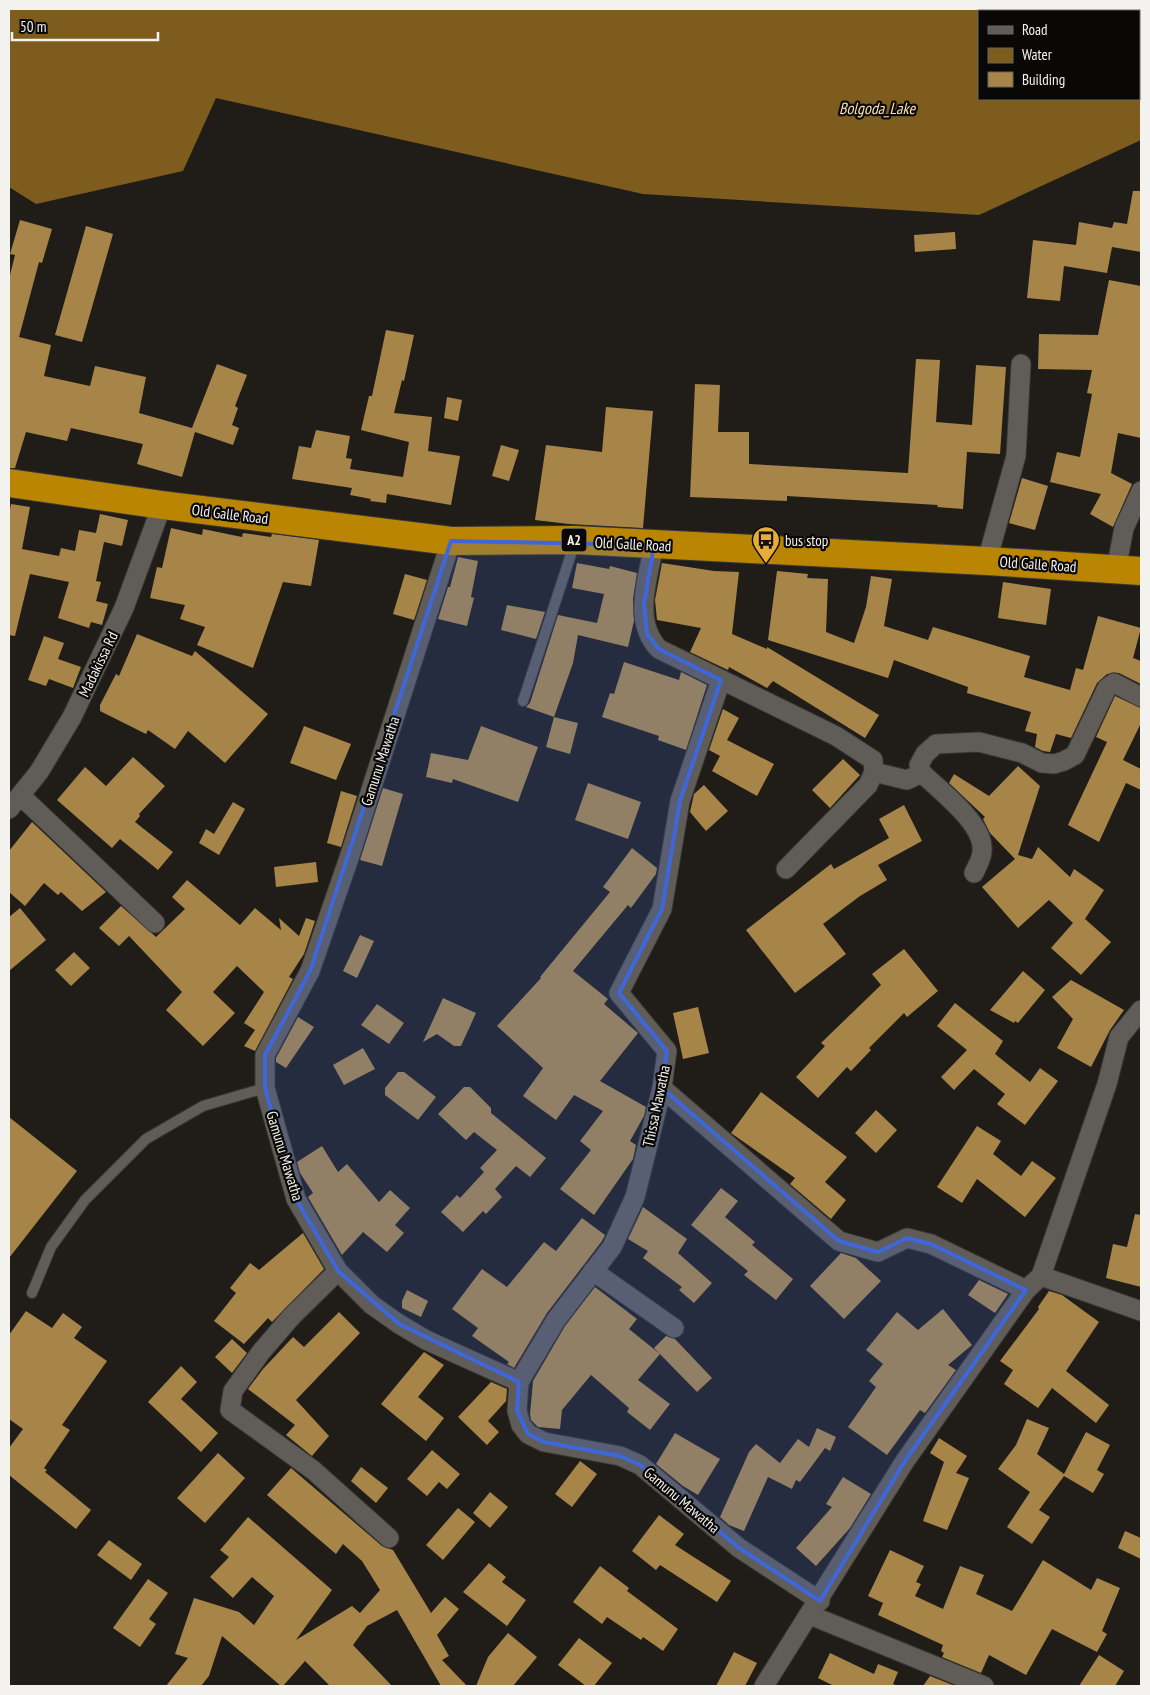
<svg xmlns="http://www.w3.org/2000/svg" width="1150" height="1695" viewBox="0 0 1150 1695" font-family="'PT Sans Narrow',sans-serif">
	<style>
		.water { fill: #7d5c1d; fill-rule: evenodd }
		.building { fill: #a78549 }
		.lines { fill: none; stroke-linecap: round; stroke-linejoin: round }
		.lane-casing { stroke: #383734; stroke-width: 12 }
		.street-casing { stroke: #383734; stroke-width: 21 }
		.highway-casing { stroke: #383734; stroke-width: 30 }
		.lane { stroke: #605d58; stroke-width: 10 }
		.street { stroke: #605d58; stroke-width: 19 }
		.highway { stroke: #ba8503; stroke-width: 28 }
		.marked { fill: #3d67db; fill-opacity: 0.2; stroke: #3d67db; stroke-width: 4; stroke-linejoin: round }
		.labels { text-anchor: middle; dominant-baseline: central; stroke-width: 4.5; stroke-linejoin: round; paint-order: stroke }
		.shield { fill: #090806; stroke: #aeaca9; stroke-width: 1 }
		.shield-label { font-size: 14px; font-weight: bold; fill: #f4f2ef }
		.street-label { font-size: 15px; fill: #f4f2ef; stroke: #090806 }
		.poi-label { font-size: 15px; fill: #f4f2ef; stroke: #090806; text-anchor: start }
		.water-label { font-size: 16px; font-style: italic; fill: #fde0af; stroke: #090806 }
	</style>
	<rect width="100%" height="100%" fill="#201d19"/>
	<path class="water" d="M9,9H1141V140L979,215L643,194L216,98L183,171L36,204L9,187ZM979,11H1139V99H979Z"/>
	<g class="building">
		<polygon points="1133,191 1141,191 1141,252 1112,247 1107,273 1064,266 1060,301 1027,298 1033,240 1076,245 1079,222 1112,228 1114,222 1127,224"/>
		<polygon points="20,220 52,229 42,263 39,262 19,337 51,345 44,376 90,386 95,366 146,377 139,413 192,428 217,364 247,375 235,406 238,408 232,425 239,428 233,445 195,432 182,477 137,464 143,444 71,428 67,441 26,432 15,468 9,468 9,279 15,255 10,254"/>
		<polygon points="86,226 113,234 82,342 55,335"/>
		<polygon points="955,232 956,249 915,252 914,235"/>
		<polygon points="1109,280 1141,286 1141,438 1118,433 1111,473 1132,484 1113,527 1090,514 1101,494 1050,482 1057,452 1080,457 1092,394 1087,393 1092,370 1038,369 1039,334 1098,335"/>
		<polygon points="386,330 414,335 404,381 402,380 394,413 432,417 428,451 460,456 451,505 387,494 386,503 370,501 371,499 350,495 352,488 292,479 299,446 311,448 316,430 350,436 346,458 352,459 350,469 403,477 409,442 361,430 369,396 372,396"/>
		<polygon points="916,359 940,360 936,422 972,425 976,365 1006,367 1000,454 967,452 963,509 937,507 938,505 787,496 787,501 690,497 695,384 720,385 718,432 749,432 749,464 908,473"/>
		<polygon points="447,397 462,400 458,421 444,418"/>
		<polygon points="606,407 653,411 643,528 569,524 535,520 546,445 602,452"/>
		<polygon points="501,445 519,450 509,481 492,476"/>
		<polygon points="1022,478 1048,486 1035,530 1009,523"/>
		<polygon points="11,504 30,507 22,549 59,556 61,548 75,551 79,530 96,533 100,514 128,520 122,546 104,542 96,581 101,582 96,601 108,604 102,625 91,622 89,628 58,618 69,582 30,574 15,636 9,635 9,515"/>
		<polygon points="171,528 202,535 203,529 242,537 243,533 271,537 272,534 319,540 311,586 283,582 253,668 197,645 205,627 180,619 185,605 150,598 157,567 162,568"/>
		<polygon points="458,557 478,561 471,597 474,598 467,626 438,619 448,587 450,587"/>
		<polygon points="577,563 609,569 610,566 637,573 633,599 634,621 628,647 578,635 573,663 554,717 526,707 530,703 558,615 597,623 604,594 572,588"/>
		<polygon points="662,563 714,571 739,572 732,634 767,649 767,647 879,715 865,738 773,681 767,688 729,667 728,670 690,652 701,628 657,620 655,600"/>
		<polygon points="777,571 808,574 807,578 828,579 826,632 854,643 866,607 871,576 892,579 884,626 928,640 933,627 1030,656 1024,677 1070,690 1076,668 1083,670 1098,616 1141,628 1133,658 1141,661 1141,684 1119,673 1107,674 1097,683 1071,738 1056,734 1050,752 1043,751 1035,747 1037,734 1025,731 1031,712 967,693 968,687 894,660 888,678 768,640"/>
		<polygon points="405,574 427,580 414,620 393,614"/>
		<polygon points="1003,582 1051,589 1046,625 998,618"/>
		<polygon points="507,605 545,612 536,639 501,630"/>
		<polygon points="137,634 192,656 195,651 268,714 225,763 188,731 175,749 148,730 146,734 100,711 100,705 116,674 119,676"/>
		<polygon points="44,636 64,643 58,659 81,667 73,688 49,679 46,686 28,680"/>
		<polygon points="624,662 679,680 681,672 707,685 686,750 658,740 659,736 602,717 610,693 614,694"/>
		<polygon points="1115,696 1141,708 1141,723 1123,760 1141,769 1141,790 1126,783 1099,842 1068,825 1107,742 1096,737"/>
		<polygon points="723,709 739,718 727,740 774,764 757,796 712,771 720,756 709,750"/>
		<polygon points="554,717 578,723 570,754 546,747"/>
		<polygon points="304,726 351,744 336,780 290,763"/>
		<polygon points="481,726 538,747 518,802 453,779 452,783 426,777 431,753 468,760"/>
		<polygon points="133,757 165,786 139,814 140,816 135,822 173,852 158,870 120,839 112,848 57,800 85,767 106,786"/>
		<polygon points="843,759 860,775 830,808 812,790"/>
		<polygon points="1018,766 1040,786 1018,855 1032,859 1038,847 1070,877 1074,869 1104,890 1085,919 1111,942 1081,975 1051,948 1073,923 1049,900 1018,928 982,887 1015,859 990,833 983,819 985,817 949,783 954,774 989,796"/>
		<polygon points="588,783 641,802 628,839 575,820"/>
		<polygon points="704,785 728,811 706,831 690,812 694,794"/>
		<polygon points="383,788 403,794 382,866 360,860"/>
		<polygon points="341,791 357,796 341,847 327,843"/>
		<polygon points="233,802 245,809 219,855 199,843 206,829 214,834"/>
		<polygon points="904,805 922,841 878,865 887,880 860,896 823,924 846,954 795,993 746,930 831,864 834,869 889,838 879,819"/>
		<polygon points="32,822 106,892 82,911 61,892 58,895 44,883 25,906 9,892 9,851"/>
		<polygon points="632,848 657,868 656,874 631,908 628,905 573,971 608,999 604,1004 638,1033 600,1081 646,1107 644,1116 630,1141 636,1145 633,1159 594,1215 560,1189 591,1150 580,1141 603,1111 574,1095 556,1120 523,1096 543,1068 497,1026 541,978 540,977 610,892 603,887"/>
		<polygon points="316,862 318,882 276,887 274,867"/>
		<polygon points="187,880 240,925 255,908 281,930 279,918 299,936 306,918 315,921 304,954 289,977 293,979 255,1051 244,1046 255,1030 244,1023 264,992 237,966 213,992 235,1013 203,1046 166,1010 182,992 129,936 119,946 99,928 121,906 156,937 185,909 172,897"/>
		<polygon points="20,908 46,940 9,971 9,917"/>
		<polygon points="360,935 374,941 357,978 343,971"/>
		<polygon points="904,949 938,991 907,1017 904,1013 869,1048 871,1050 851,1071 847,1067 818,1098 796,1077 825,1046 821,1043 881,985 872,974"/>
		<polygon points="74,952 90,968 71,986 55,970"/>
		<polygon points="1023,971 1045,990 1018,1023 1015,1021 1014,1023 990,1010"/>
		<polygon points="1071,980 1124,1010 1110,1030 1091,1067 1057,1048 1073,1019 1052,997"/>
		<polygon points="443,998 476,1013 461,1046 454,1046 437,1034 423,1042"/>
		<polygon points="955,1003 1003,1041 995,1054 1030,1082 1040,1068 1058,1081 1025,1125 997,1104 1005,1094 974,1069 954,1090 941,1077 967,1050 937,1026"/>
		<polygon points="377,1004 404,1023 389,1044 361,1025"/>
		<polygon points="698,1007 709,1053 683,1059 673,1013"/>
		<polygon points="298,1017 314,1027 286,1068 276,1062 276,1058"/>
		<polygon points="363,1048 375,1069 344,1085 333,1065"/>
		<polygon points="398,1072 404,1072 436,1097 418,1120 385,1095 385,1088"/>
		<polygon points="464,1087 470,1087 491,1108 491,1113 546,1158 530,1177 516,1166 495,1189 502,1197 486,1214 483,1211 463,1232 441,1212 457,1195 460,1198 484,1172 480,1168 497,1150 474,1132 466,1140 438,1114"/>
		<polygon points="761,1092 847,1157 825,1182 846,1200 831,1219 790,1184 795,1178 731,1133"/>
		<polygon points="876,1110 897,1130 876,1153 855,1133"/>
		<polygon points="9,1117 77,1171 9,1258"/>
		<polygon points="977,1126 1001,1141 993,1154 1021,1176 1032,1161 1056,1178 1025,1217 977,1179 962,1203 937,1187"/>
		<polygon points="322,1146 338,1172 347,1164 379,1202 390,1190 410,1208 395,1225 404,1233 387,1252 363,1232 342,1255 308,1197 313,1193 300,1173 297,1162"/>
		<polygon points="721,1188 738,1201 725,1217 755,1242 752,1245 793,1279 776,1300 744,1275 748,1271 691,1225"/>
		<polygon points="643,1207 687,1239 678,1253 712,1283 694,1303 679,1290 682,1287 643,1258 648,1251 628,1239"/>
		<polygon points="1135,1214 1141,1215 1141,1287 1106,1278 1113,1244 1127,1247"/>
		<polygon points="582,1218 605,1235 602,1241 547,1313 514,1368 507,1364 509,1362 472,1336 478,1328 452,1309 482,1269 507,1287 544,1242 556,1251"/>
		<polygon points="303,1233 324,1269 272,1322 268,1318 244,1344 214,1321 236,1293 230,1288 250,1263 259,1270"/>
		<polygon points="841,1253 856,1258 881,1281 844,1319 810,1286"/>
		<polygon points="979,1280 1008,1294 995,1313 968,1295"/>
		<polygon points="595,1287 637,1319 629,1329 660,1354 638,1380 670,1404 650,1430 627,1412 629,1408 591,1375 562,1410 560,1429 538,1427 531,1420 530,1414 533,1381 565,1326"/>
		<polygon points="407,1290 428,1301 421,1317 402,1308 402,1301"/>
		<polygon points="1049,1291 1062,1295 1099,1322 1066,1371 1109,1405 1096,1423 1052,1388 1038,1408 1004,1384 1013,1370 1000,1361 1039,1309 1038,1307"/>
		<polygon points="943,1309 972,1345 948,1365 956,1370 925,1413 920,1410 887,1455 848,1427 876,1387 869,1381 883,1364 866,1350 897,1312 918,1330"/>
		<polygon points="26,1311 52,1328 63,1313 82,1327 74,1338 107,1361 62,1425 70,1430 44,1468 47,1470 45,1472 91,1510 76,1529 9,1475 9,1448 23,1429 9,1419 9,1335"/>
		<polygon points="339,1312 360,1333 296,1400 329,1436 312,1456 286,1435 295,1425 248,1389 263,1369 293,1337 304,1347"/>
		<polygon points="666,1336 675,1339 712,1378 697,1392 654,1348"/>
		<polygon points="232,1339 247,1353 232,1373 215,1357"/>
		<polygon points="424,1352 444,1365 418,1397 444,1418 426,1441 381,1404"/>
		<polygon points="181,1366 197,1382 181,1399 218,1433 201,1452 148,1402"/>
		<polygon points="491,1382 507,1389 506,1401 488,1421 499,1432 487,1445 458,1417"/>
		<polygon points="1027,1419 1049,1428 1037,1454 1064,1474 1086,1432 1110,1445 1097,1470 1104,1474 1093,1493 1064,1476 1039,1510 1050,1517 1032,1544 1007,1527 1030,1492 998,1469 1016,1445"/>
		<polygon points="817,1428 836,1437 830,1451 825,1448 800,1482 796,1480 792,1489 768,1477 744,1531 729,1525 720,1517 749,1452 756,1444 780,1463 798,1439 809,1447"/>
		<polygon points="675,1433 720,1459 698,1495 683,1486 656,1464"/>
		<polygon points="939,1438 967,1456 956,1473 969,1478 947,1530 923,1521 944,1462 930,1453"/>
		<polygon points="432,1450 460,1474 447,1489 439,1482 427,1496 407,1479"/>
		<polygon points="218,1453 245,1478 205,1523 177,1498"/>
		<polygon points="580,1461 597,1474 572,1507 555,1494"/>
		<polygon points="361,1467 388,1488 376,1503 351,1481"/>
		<polygon points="291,1468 382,1546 393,1550 431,1613 445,1597 459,1609 437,1635 449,1656 442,1660 467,1686 441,1686 397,1610 367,1626 353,1645 392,1686 330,1686 305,1661 283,1686 281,1686 222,1636 209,1676 201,1686 166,1686 188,1658 175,1654 194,1598 239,1612 254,1625 274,1596 252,1577 233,1598 210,1577 229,1557 220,1550 248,1517 332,1590 296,1640 352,1606 360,1613 380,1590 362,1561 343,1544 336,1554 267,1495"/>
		<polygon points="843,1477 871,1494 850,1528 816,1566 796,1548 832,1507 826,1504"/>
		<polygon points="490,1492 508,1507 490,1528 473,1513"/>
		<polygon points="458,1508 475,1522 443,1560 426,1545"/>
		<polygon points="659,1515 684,1534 675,1545 731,1581 717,1602 660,1565 656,1570 632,1551"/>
		<polygon points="1125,1531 1141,1538 1141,1559 1118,1548"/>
		<polygon points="109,1540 142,1564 131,1580 97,1555"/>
		<polygon points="890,1550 924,1566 916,1582 921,1584 915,1596 943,1609 960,1566 984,1575 976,1594 1012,1611 1043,1560 1091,1590 1097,1578 1120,1588 1102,1631 1107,1634 1097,1652 1052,1629 1026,1675 989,1655 981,1673 942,1657 944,1653 941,1651 943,1645 878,1615 883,1603 868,1596"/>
		<polygon points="489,1563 506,1577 502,1582 526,1600 507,1626 463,1592"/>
		<polygon points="600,1566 629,1588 627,1591 678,1629 663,1651 643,1637 641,1640 607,1617 602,1624 573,1602"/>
		<polygon points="148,1579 168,1593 149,1619 156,1624 140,1647 113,1628"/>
		<polygon points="508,1633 537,1657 513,1686 476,1686 488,1657"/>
		<polygon points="579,1638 612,1663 594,1686 586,1686 558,1665"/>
		<polygon points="734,1652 757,1663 745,1686 716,1686"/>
		<polygon points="830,1653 874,1674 878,1664 898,1672 893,1684 898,1686 834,1686 818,1678"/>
		<polygon points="1099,1655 1124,1671 1115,1686 1079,1686"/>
		<polygon points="930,1676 955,1686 923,1686"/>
	</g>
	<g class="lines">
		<g class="lane-casing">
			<g id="lane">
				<polyline points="523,701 575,542"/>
				<polyline points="32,1293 51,1247 85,1200 146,1139 203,1106 265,1088"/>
			</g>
		</g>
		<g class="street-casing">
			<g id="street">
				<polyline points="451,541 350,855 310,971 265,1055 265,1088 296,1199 338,1271 372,1305 399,1324 426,1340 519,1382 517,1411 521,1425 528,1434 544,1442 620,1456 640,1465 739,1548 820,1601"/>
				<path d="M654,545C648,579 632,621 659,649L836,736L873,760L874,772L868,785L786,869"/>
				<polyline points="987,561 1016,456 1021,364"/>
				<polyline points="1116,570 1124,528 1141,491"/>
				<polyline points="874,772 907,780 922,773"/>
				<polyline points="21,796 155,923"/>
				<polyline points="9,809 39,772 72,717 124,608 162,505"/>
				<path d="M974,873C977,866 982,859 982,851C985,824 940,791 922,773L919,765L925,754L936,744L979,742L1022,753L1042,763L1054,764L1064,761L1075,755L1107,688L1114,683L1141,697"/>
				<polyline points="662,1088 839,1241 878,1252 907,1238 931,1244 1026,1290"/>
				<polyline points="338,1271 292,1316 261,1352 233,1391 230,1410 313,1470 389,1538"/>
				<polyline points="593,1271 674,1328"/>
				<polyline points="1041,1276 1141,1311"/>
				<polyline points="519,1382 556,1320 612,1247 635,1197 662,1088 667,1051 619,993 662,909 680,801 721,680"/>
				<polyline points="810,1615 984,1686"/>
				<polyline points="764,1686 905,1461 1026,1290 1041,1276 1107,1084 1119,1037 1141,1010"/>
			</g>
		</g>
		<g class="highway-casing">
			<polyline id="highway" points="9,483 162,505 451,541 575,540 987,561 1141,571"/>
		</g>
		<use href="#lane" class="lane"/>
		<use href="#street" class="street"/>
		<use href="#highway" class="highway"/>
	</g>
	<path class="marked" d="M451,541L654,545L644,604L647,634L659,649L721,680L680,801L662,909L619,993L667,1051L662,1088L839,1241L878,1252L907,1238L931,1244L1026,1290L905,1461L820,1601L739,1548L640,1465L620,1456L544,1442L528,1434L517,1411L519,1382L399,1324L338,1271L296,1199L265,1088V1055L310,971Z"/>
	<defs>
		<g id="bus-pin" transform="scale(1.4375)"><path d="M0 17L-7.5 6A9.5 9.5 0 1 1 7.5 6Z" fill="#e7ac36" stroke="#090806"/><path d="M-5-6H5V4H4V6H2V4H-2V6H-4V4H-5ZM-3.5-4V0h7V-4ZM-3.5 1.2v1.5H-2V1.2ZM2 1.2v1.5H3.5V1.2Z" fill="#111"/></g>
	</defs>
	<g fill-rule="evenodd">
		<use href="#bus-pin" x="766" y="540"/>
	</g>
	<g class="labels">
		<rect class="shield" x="561.5" y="528.5" width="25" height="23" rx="4"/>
		<g class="shield-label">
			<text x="574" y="540">A2</text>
		</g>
		<g class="street-label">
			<text transform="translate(230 514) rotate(7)">Old Galle Road</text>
			<text transform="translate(633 544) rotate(3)">Old Galle Road</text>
			<text transform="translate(1038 564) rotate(4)">Old Galle Road</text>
			<text transform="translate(98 664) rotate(-64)">Madakissa Rd</text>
			<text transform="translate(380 761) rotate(-72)">Gamunu Mawatha</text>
			<text transform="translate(656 1106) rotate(-78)">Thissa Mawatha</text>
			<text transform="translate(285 1156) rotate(73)">Gamunu Mawatha</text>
			<text transform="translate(682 1500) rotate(40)">Gamunu Mawatha</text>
		</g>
		<g class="poi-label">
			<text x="785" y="540">bus stop</text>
		</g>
		<g class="water-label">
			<text x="877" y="108">Bolgoda_Lake</text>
		</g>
	</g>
	<rect width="1150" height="1695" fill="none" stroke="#f4f2ef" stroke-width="20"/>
	<rect x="978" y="10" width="162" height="90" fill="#090806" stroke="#676663"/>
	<rect x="988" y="26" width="25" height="8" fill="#605d58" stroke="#676663"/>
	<text x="1022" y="35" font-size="15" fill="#f4f2ef">Road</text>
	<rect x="988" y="48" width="25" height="15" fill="#7d5c1d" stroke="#676663"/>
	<text x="1022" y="60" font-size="15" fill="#f4f2ef">Water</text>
	<rect x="988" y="72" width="25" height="15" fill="#a78549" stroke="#676663"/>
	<text x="1022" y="85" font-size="15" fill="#f4f2ef">Building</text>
	<path d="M12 32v8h146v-8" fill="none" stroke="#f4f2ef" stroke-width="2.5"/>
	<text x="20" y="32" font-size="15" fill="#f4f2ef" stroke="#090806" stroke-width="4" paint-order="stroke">50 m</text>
</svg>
